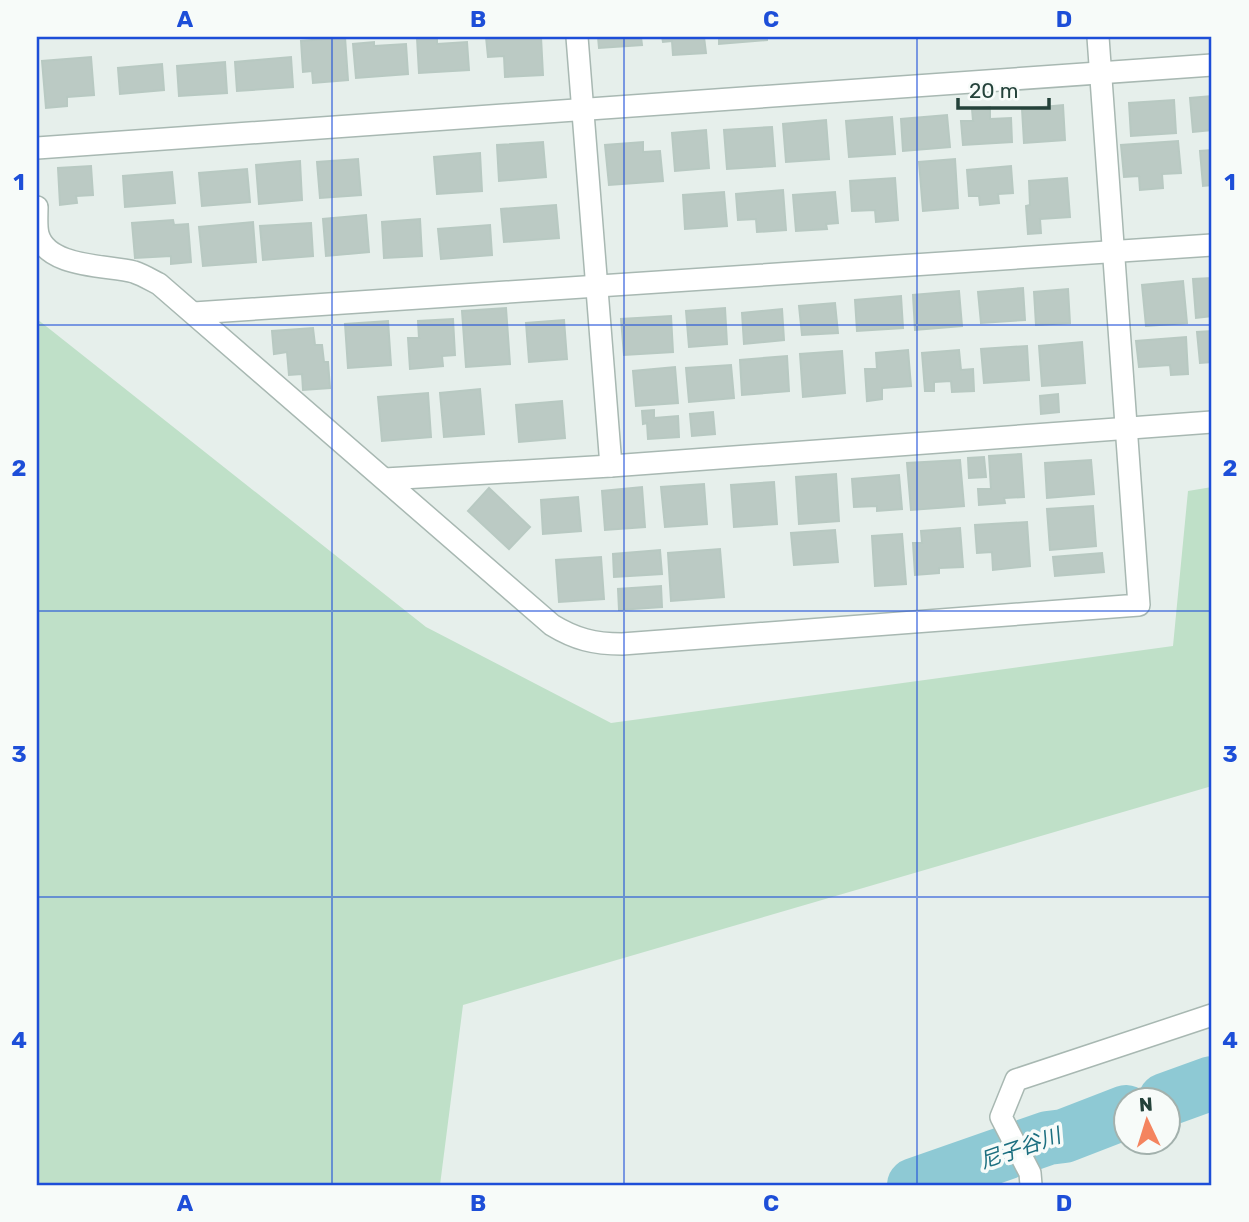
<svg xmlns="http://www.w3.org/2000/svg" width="1249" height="1222" viewBox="0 0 1249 1222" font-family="Rubik,'Noto Sans JP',sans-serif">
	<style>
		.green { fill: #bfe0c8 }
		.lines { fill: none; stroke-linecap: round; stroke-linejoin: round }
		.river { stroke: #8ec9d4; stroke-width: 54 }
		.building { fill: #bbcac4; stroke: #b8c9c2; stroke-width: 2 }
		.minor-casing { stroke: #a8b8b2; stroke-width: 24 }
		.minor { stroke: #fff; stroke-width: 21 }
		.grid { fill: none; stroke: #1d4ed8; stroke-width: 2; stroke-opacity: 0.55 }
		.labels { text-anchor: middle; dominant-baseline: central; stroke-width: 7; stroke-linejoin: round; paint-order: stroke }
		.water-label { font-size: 21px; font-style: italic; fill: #1c6f80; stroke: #f7fbf9 }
		.neatline { fill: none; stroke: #1d4ed8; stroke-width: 2.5 }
		.grid-label { font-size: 23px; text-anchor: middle; font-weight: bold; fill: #1d4ed8 }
	</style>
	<rect width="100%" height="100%" fill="#e6efeb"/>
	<polygon class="green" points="37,319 426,627 611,723 1173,646 1188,491 1212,487 1212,786 463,1005 440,1185 37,1185"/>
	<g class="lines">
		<g class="river">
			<polyline points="1165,1100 1212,1083"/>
			<polyline points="914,1185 1048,1138 1064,1136 1126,1112"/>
		</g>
	</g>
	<g class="building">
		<polygon points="345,37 348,80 313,83 312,71 303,72 301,41"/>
		<polygon points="437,37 437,44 467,42 469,70 419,73 417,38"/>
		<polygon points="486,37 541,37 543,75 505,77 504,56 488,57"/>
		<polygon points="598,37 641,37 642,45 599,48"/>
		<polygon points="662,37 704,37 706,53 673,55 672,41 663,42"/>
		<polygon points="719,37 767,37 767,40 719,44"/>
		<polygon points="374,42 374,46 406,44 408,74 356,78 353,44"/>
		<polygon points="91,57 94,95 67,97 67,106 46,108 42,61"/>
		<polygon points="291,57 293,87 237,91 235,62"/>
		<polygon points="225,62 227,93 179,96 177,66"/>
		<polygon points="162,64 164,90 120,94 118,68"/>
		<polygon points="1212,96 1212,130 1193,132 1190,98"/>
		<polygon points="1174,100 1176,133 1131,136 1129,103"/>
		<polygon points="1063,105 1065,140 1024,143 1022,109"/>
		<polygon points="990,107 990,119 1011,118 1012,142 963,145 961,121 973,121 972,109"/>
		<polygon points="947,115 950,147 903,151 901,119"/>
		<polygon points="892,117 895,154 849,157 846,121"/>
		<polygon points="826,120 829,159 786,162 783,124"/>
		<polygon points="772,127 775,166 727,169 724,130"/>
		<polygon points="706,130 709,168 675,171 672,133"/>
		<polygon points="1178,141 1181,173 1162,174 1163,188 1140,190 1139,176 1124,177 1121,145"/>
		<polygon points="543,142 546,177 499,181 497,145"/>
		<polygon points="643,142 643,152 660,151 663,181 609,185 605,145"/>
		<polygon points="1212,150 1212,185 1203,186 1200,151"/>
		<polygon points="480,153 482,191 437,194 434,157"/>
		<polygon points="358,159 361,195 320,198 317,162"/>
		<polygon points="955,159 958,208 923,211 919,162"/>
		<polygon points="300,161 302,200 259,204 256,165"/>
		<polygon points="91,166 93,195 76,196 77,203 60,205 58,168"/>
		<polygon points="1011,166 1013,193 998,194 999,203 980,205 979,196 969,196 967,170"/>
		<polygon points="247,169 250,202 202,206 199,173"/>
		<polygon points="172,172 175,203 125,207 123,176"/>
		<polygon points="895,178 898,220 876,222 875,210 852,211 850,181"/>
		<polygon points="1067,178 1070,217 1040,219 1041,233 1028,234 1026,206 1030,205 1029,181"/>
		<polygon points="783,190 786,230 757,232 756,219 738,220 736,194"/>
		<polygon points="724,192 727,226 685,229 683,195"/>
		<polygon points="835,192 838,223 826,224 827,229 796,231 793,195"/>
		<polygon points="556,205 559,238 504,242 501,209"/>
		<polygon points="366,215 369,252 326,256 323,219"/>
		<polygon points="420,219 422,256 384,258 382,222"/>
		<polygon points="173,220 174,225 188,224 191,262 171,264 171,256 135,258 132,223"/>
		<polygon points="253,222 256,262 203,266 199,227"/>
		<polygon points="311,223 313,256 263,260 260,226"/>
		<polygon points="490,225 492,255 441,259 438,229"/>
		<polygon points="1212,278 1212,316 1196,318 1193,279"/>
		<polygon points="1183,281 1187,323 1146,326 1142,285"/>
		<polygon points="1023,288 1025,320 981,323 978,292"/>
		<polygon points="1068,289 1070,323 1036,325 1034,292"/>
		<polygon points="959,291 962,326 915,330 913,295"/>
		<polygon points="901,296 903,328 857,331 855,300"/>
		<polygon points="835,303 838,333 802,335 799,306"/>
		<polygon points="506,308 510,364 466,367 462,311"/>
		<polygon points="725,308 727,344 689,347 686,311"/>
		<polygon points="782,309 784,340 744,344 742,313"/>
		<polygon points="671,316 673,352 624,355 621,319"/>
		<polygon points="453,319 455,355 442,356 443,366 410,369 408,338 419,338 418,321"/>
		<polygon points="564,320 567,359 529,362 526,323"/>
		<polygon points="388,321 391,365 348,368 345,324"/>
		<polygon points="313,328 315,345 322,345 324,362 328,362 330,388 303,390 302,374 289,375 287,352 274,354 272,331"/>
		<polygon points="1212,331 1212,362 1200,363 1197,332"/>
		<polygon points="1186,337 1188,374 1171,375 1170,365 1139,367 1136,341"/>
		<polygon points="1082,342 1085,383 1042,386 1039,346"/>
		<polygon points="1027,346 1029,380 984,383 981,349"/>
		<polygon points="908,350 911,386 882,388 882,399 867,401 865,369 877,369 876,353"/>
		<polygon points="959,350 961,370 973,369 974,391 952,392 951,381 934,382 934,391 925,391 922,353"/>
		<polygon points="842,351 845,393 803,397 800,354"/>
		<polygon points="787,356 789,391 742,395 740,360"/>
		<polygon points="731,365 734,398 689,402 686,368"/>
		<polygon points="675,367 678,403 636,406 633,371"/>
		<polygon points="480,389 484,434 444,437 440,393"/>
		<polygon points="428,393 431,437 382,441 378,397"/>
		<polygon points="1058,394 1059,412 1041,414 1040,396"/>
		<polygon points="562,401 565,438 519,442 516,405"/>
		<polygon points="654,410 654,418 678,416 679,437 648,439 647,423 643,424 642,411"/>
		<polygon points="713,412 715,434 692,436 690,414"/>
		<polygon points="1021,454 1024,497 1004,498 1005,503 979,505 978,489 991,489 989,456"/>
		<polygon points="984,457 986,477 969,478 968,458"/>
		<polygon points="960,460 964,506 911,510 907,463"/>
		<polygon points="1091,460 1094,494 1047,498 1045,463"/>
		<polygon points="836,474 839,521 799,524 796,477"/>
		<polygon points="899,475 902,509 877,511 877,506 854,507 852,479"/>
		<polygon points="774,482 777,524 734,527 731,485"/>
		<polygon points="704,484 707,524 665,527 661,487"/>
		<polygon points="642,487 645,527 605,530 602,491"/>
		<polygon points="489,488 530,527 509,549 468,511"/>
		<polygon points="578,497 581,531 543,534 541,500"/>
		<polygon points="1093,506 1096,546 1050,550 1047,509"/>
		<polygon points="1027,522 1030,566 993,570 992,552 977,553 975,525"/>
		<polygon points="960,528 963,567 939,568 939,573 915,575 913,543 922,543 921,531"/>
		<polygon points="835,530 838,562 794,565 791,533"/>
		<polygon points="902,534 906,584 875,586 872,536"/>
		<polygon points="720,549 724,597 671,601 668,553"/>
		<polygon points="660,550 662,574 614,577 613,554"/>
		<polygon points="1102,553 1104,572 1055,576 1053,557"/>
		<polygon points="601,557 604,599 559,602 556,560"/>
		<polygon points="661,586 662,607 619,610 618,589"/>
	</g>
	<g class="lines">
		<g class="minor-casing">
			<g id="minor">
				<polyline points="577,37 611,466"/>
				<polyline points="37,148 1212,65"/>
				<path d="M37,207C37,216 36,226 38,234C47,268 107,265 134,272C143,275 151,280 159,284L552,625C575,639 594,644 622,644L1139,605L1098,37"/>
				<polyline points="194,313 1212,245"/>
				<polyline points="385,479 611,466 1212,422"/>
				<polyline points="1031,1185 1030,1173 1001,1117 1016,1080 1212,1015"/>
			</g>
		</g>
		<use href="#minor" class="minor"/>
	</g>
	<path class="grid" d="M332,37V1185M624,37V1185M917,37V1185M37,325H1212M37,611H1212M37,897H1212"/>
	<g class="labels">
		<g class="water-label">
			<text transform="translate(1020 1148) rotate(-19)">尼子谷川</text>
		</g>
	</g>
	<rect width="1249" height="1222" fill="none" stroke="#f7fbf9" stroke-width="77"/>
	<g transform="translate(1147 1121) rotate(356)"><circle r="33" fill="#f7fbf9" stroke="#a3b1ad" stroke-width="2"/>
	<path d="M0-5L12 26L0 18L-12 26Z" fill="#f4845f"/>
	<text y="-10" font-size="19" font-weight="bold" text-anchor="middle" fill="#24423a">N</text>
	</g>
	<path d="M958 98v10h91v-10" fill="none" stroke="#24423a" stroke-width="3.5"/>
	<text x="969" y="98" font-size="21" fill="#24423a" stroke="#f7fbf9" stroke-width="5" paint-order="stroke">20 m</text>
	<rect x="38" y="38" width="1172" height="1146" class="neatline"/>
	<g class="grid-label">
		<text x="185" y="27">A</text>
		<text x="478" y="27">B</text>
		<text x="771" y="27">C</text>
		<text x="1064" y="27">D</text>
		<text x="19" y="190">1</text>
		<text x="1230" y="190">1</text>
		<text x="19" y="476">2</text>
		<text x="1230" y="476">2</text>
		<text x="19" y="762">3</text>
		<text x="1230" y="762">3</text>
		<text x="19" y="1048">4</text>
		<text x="1230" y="1048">4</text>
		<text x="185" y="1211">A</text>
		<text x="478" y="1211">B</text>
		<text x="771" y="1211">C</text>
		<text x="1064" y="1211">D</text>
	</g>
</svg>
